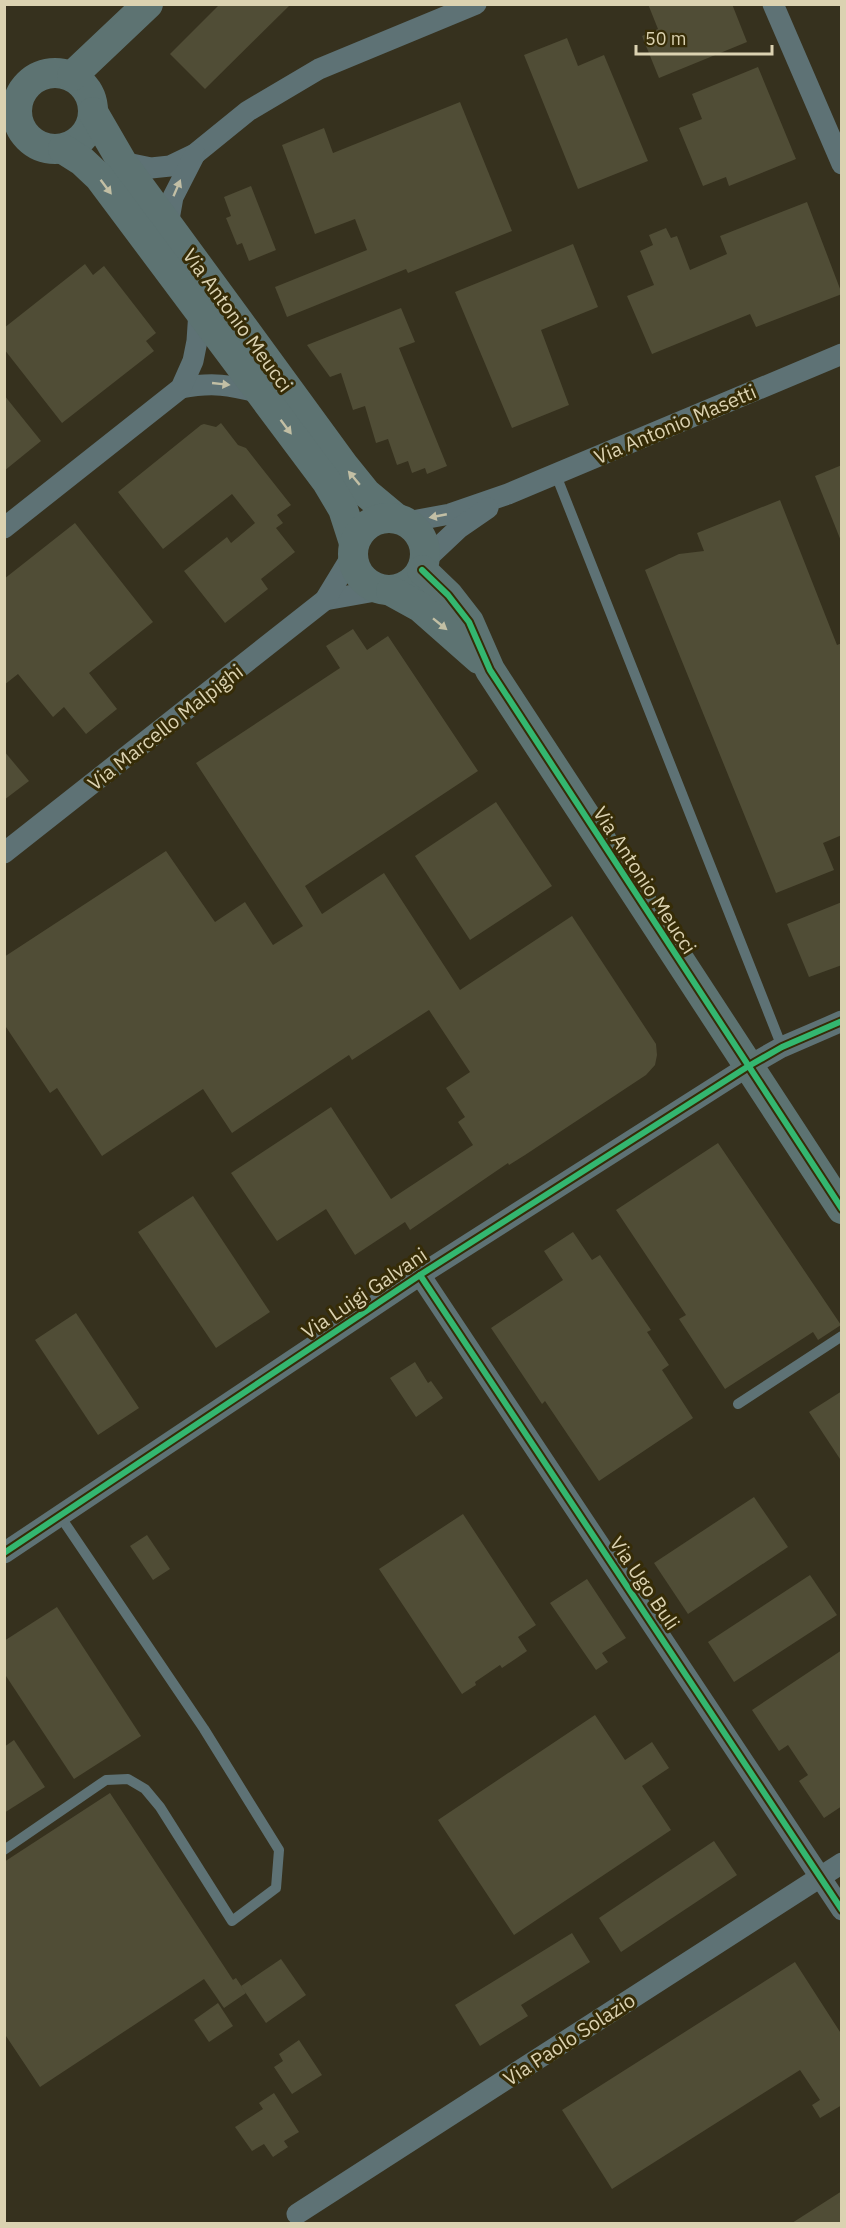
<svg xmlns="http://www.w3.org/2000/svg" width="846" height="2228" viewBox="0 0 846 2228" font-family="'IBM Plex Sans',sans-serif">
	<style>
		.building { fill: #504d36 }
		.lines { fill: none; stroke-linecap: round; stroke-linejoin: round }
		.lane { stroke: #5e7275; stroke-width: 10 }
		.street { stroke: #5e7275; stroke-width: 21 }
		.secondary { stroke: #5d7372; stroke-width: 30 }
		.cycleway-casing { stroke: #362c07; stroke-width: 10 }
		.cycleway { stroke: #33b770; stroke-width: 6 }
		.oneway { fill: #c2bfa4 }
		.oneway2 { fill: #c2bfa5 }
		.labels { text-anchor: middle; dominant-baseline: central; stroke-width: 6; stroke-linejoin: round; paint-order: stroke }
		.street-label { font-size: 20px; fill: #dbd2b1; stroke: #362c07 }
	</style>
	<rect width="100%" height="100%" fill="#36311e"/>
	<g class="building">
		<polygon points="220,4 291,4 205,89 170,54"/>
		<polygon points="648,4 732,4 747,42 659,78 642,36 658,29"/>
		<polygon points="567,38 578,66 604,55 648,161 578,189 524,55"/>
		<polygon points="758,67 796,159 729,186 726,177 703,186 679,128 702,119 692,94"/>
		<polygon points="460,102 512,231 408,273 406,269 287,317 275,287 367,250 355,219 315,234 282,145 324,128 333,153"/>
		<polygon points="251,186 276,250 249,261 242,243 237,245 226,218 231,216 224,197"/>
		<polygon points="807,202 842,294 756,327 750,314 652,354 627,296 654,285 640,251 653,245 649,235 666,228 671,238 677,236 690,270 727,254 720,236"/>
		<polygon points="573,244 598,307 541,330 569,405 512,428 455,292"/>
		<polygon points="85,264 93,275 104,266 156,333 146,341 154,351 62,423 4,349 4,328"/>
		<polygon points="401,308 415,342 399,348 447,466 427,474 425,468 412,473 408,461 397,465 388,439 376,443 365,406 353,410 341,373 330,377 307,345"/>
		<polygon points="4,395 41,441 4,471"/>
		<polygon points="221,423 238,445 246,448 291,505 277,515 283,523 276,528 295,552 261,579 268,589 225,623 184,571 227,537 231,543 255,523 232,494 163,549 118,492 201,425 204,424 216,427"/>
		<polygon points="842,465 842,541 841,541 815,476"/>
		<polygon points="780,500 837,645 842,643 842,835 823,843 834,870 776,893 645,570 679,554 704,551 697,533"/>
		<polygon points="75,523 153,622 89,673 117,709 86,734 64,707 53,717 18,674 4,685 4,579"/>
		<polygon points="353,629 367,650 388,636 478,771 305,886 322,914 384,873 460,990 572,916 656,1044 657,1055 655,1065 646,1075 525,1155 509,1165 508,1163 410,1230 405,1222 355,1255 326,1209 277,1241 231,1173 331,1107 391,1199 473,1145 458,1122 465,1117 446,1088 470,1072 429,1010 352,1060 349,1055 232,1133 203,1089 102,1156 57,1088 50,1093 4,1024 4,957 166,851 215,922 245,902 273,945 303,926 196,763 340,668 326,646"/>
		<polygon points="4,751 29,781 4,800"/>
		<polygon points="496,802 552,886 470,940 415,856"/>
		<polygon points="842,902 842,965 809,977 787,924"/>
		<polygon points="718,1143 841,1325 818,1340 813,1332 725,1389 679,1319 686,1315 616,1210"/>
		<polygon points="193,1196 270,1312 216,1348 138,1232"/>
		<polygon points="573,1232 592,1260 600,1255 651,1330 647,1332 669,1365 662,1370 693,1418 599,1481 545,1401 542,1404 491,1328 563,1280 544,1251"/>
		<polygon points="76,1313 139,1408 98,1435 35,1340"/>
		<polygon points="415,1362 428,1383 431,1381 443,1398 416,1417 390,1378"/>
		<polygon points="842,1391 842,1462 809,1412"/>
		<polygon points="754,1497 788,1547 688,1614 654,1563"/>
		<polygon points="463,1514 536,1625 518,1637 527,1651 502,1668 500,1665 475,1682 476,1685 462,1694 379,1569"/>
		<polygon points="147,1535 170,1569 153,1580 130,1546"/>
		<polygon points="810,1575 837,1615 734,1682 708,1642"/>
		<polygon points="587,1579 626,1638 602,1653 608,1662 596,1670 550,1603"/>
		<polygon points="57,1607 141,1736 74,1779 4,1673 4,1641"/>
		<polygon points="842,1650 842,1806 824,1818 799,1781 808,1775 788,1745 779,1751 752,1710"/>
		<polygon points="595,1715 625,1760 652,1742 669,1768 642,1786 671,1830 514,1935 438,1820"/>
		<polygon points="14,1740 45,1787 4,1813 4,1747"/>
		<polygon points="110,1793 233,1980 236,1978 246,1993 224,2008 204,1979 40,2087 4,2033 4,1862"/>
		<polygon points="714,1841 737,1875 621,1952 599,1918"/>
		<polygon points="572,1933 590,1962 521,2005 528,2016 480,2046 455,2005"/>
		<polygon points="281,1959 306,1995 266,2023 241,1986"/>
		<polygon points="795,1962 842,2035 842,2105 820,2118 812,2105 820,2100 800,2070 612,2189 562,2110"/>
		<polygon points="218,2003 233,2026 209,2042 194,2020"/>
		<polygon points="299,2040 322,2075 292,2094 274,2067 283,2061 279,2054"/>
		<polygon points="274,2093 299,2132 284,2141 288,2147 273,2157 264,2144 252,2151 235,2127 263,2109 259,2103"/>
		<polygon points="842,2191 842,2223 792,2223"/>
	</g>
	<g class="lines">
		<g class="lane">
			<polyline points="556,475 782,1047"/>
			<polyline points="738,1404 842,1336"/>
			<polyline points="4,1850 106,1780 128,1779 145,1789 160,1807 232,1921 276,1888 279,1850 204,1729 60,1516"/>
		</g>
		<g class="street">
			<polyline points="773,4 842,164"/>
			<polyline points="122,162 151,168 170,166 195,154 248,111 319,69 476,4"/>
			<polyline points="168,225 173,197 195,154"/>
			<path d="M181,388C213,382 229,385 261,393"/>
			<polyline points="407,522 450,514 508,494 842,354"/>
			<polyline points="4,528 181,388 193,361 197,341 199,311"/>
			<polyline points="425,560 459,528 488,508"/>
			<polyline points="325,600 381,590"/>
			<polyline points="4,853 325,600 353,554"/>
			<polyline points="420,1275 842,1910"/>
			<polyline points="4,1553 420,1275 747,1067 782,1047 842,1021"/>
			<polyline points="297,2214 842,1863"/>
		</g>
		<g class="secondary">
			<circle cx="55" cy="111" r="38"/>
			<polyline points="72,76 148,4"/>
			<polyline points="93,112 122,162 345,467 366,493 396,518"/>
			<polyline points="63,149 82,161 99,177 327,482 343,509 354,543"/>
			<circle cx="389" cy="554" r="36"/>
			<polyline points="422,570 448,595 469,622 490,670 842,1209"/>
			<polyline points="391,591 420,607 479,659"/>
		</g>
		<g class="cycleway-casing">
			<g id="cycleway">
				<polyline points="422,570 448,595 469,622 490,670 842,1209"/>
				<polyline points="420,1275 842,1910"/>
				<polyline points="4,1553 420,1275 747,1067 782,1047 842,1021"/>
			</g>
		</g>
		<use href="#cycleway" class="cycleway"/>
	</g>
	<defs><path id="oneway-solid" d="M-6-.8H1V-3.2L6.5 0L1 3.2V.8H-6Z" transform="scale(1.5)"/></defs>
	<g class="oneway">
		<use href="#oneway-solid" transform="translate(106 187) rotate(53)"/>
		<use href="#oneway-solid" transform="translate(286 427) rotate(53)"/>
		<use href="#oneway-solid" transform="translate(354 478) rotate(-130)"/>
		<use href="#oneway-solid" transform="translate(440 624) rotate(39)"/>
	</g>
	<g class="oneway2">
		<use href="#oneway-solid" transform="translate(177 188) rotate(-67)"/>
		<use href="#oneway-solid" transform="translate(221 384) rotate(6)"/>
		<use href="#oneway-solid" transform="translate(438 516) rotate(169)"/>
	</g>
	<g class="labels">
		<g class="street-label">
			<text transform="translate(238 320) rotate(54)">Via Antonio Meucci</text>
			<text transform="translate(675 424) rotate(-23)">Via Antonio Masetti</text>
			<text transform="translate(165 727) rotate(-38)">Via Marcello Malpighi</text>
			<text transform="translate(645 880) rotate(57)">Via Antonio Meucci</text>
			<text transform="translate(364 1293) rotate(-34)">Via Luigi Galvani</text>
			<text transform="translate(645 1583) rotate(56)">Via Ugo Buli</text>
			<text transform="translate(569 2039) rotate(-33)">Via Paolo Solazio</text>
		</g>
	</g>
	<rect width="846" height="2228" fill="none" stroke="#dbd2b1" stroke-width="12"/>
	<path d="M636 45v9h136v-9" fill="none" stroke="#dbd2b1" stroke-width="3"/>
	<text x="645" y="45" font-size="18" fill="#dbd2b1" stroke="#362c07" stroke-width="4.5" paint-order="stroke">50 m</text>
</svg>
